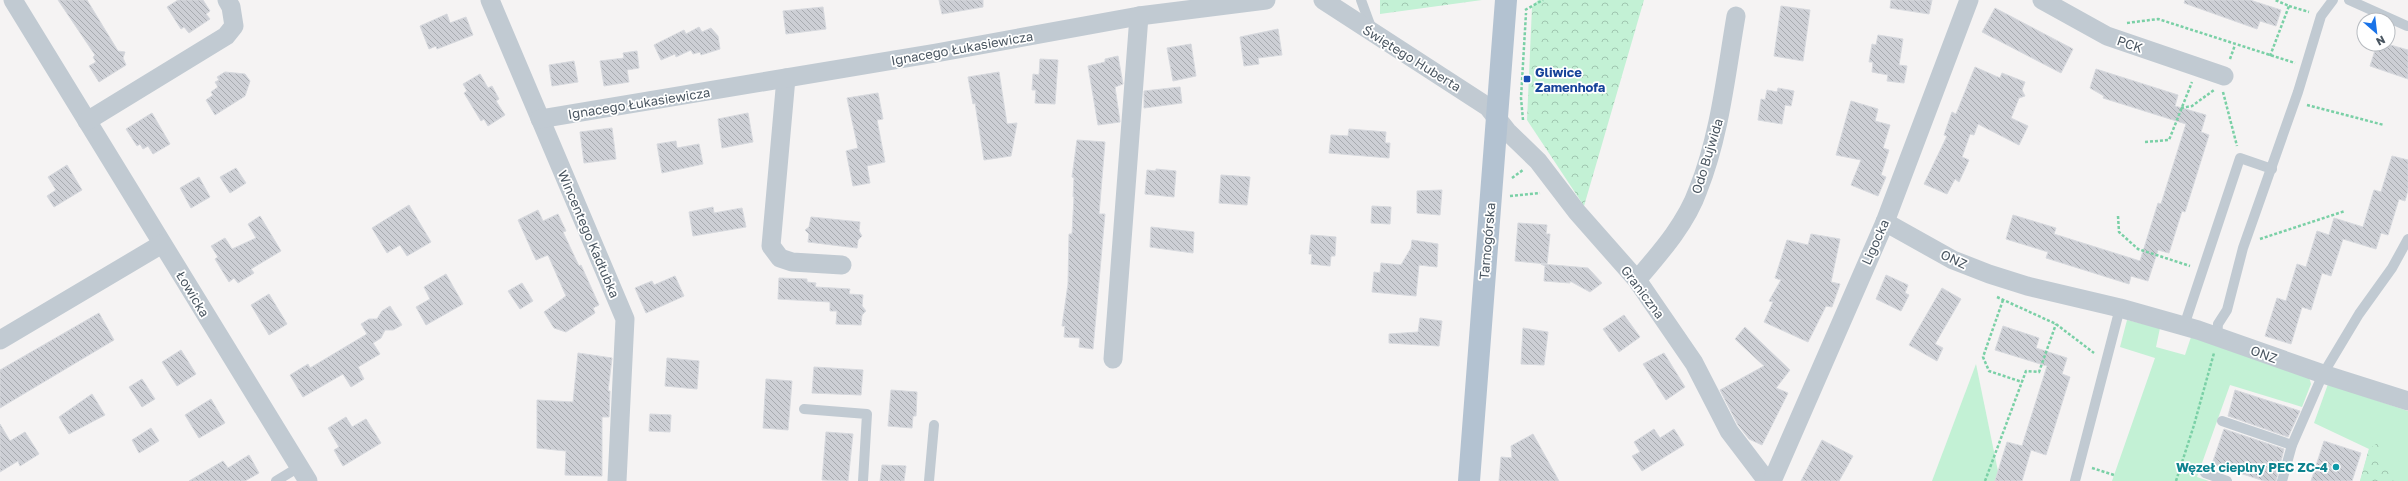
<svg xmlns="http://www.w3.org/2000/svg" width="2408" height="481" viewBox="0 0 2408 481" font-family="'Golos Text',sans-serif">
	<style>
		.grass { fill: #c3f1d5 }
		.forest { fill: url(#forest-crowns) }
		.building { fill: url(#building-back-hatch); stroke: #d7d9de }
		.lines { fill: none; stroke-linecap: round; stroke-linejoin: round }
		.path { stroke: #7ad0a6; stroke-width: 2.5; stroke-dasharray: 3 2; stroke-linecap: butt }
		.service { stroke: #c1cad2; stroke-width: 10 }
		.minor { stroke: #c1cad2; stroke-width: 19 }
		.primary { stroke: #b3c2d1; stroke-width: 22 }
		.transit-dot { fill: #1a4fb4; stroke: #fff; stroke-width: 1.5 }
		.culture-dot { fill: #0f9aa8; stroke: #fff; stroke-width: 1.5 }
		.labels { text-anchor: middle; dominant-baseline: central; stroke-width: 3.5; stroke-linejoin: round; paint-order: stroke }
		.street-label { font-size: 13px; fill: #4a5661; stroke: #fff }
		.transit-label { font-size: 13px; font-weight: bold; fill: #164399; stroke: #fff; text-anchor: start }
		.culture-label { font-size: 13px; font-weight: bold; fill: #0d838f; stroke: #fff; text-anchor: end }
	</style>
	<defs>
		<pattern id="forest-crowns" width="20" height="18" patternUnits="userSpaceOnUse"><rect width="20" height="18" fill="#c3f1d5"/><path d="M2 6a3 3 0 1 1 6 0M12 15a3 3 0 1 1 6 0" fill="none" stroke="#a0c6b0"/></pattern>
		<pattern id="building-back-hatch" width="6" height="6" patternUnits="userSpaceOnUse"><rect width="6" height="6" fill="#cdcfd5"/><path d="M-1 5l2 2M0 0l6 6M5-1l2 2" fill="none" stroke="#a8abb0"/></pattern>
	</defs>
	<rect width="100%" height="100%" fill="#f5f3f3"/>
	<g class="grass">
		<polygon points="2127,320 2160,328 2156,347 2185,355 2191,337 2309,377 2311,384 2302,407 2230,385 2197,477 2209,481 2112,481 2155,358 2120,347"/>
		<polygon points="1976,364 2000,481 1932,481"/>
		<polygon points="2328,384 2408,411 2408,481 2360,481 2369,449 2314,423"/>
	</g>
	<g class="forest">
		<polygon points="1380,0 1482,0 1380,14"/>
		<polygon points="1538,0 1644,0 1584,206 1527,120 1532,7"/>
		<polygon points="2380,441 2377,461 2395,476 2393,481 2360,481 2369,449"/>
	</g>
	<g class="building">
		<polygon points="58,0 87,0 118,51 125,52 123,58 126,65 99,82 89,66 96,62 93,57 95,55"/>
		<polygon points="178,0 203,0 210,11 206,14 210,19 189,33 184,27 181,29 167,7"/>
		<polygon points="939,0 983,0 983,7 942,14"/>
		<polygon points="1891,0 1932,0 1929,14 1890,8"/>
		<polygon points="2185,0 2250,0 2281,10 2276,26 2260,21 2257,29 2184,3"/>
		<polygon points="1781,6 1810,10 1803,61 1774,56"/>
		<polygon points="823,7 826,29 786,34 783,11"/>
		<polygon points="1995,8 2073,49 2061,73 1982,32"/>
		<polygon points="447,14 450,23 466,17 473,35 437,49 436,46 429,49 420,26"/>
		<polygon points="699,27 702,32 711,28 718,36 720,49 701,55 700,52 693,54 691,50 676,57 675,54 661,60 654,45 684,30 686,34"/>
		<polygon points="1278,29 1282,55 1258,58 1259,64 1244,66 1240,37"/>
		<polygon points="1878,35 1903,39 1899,65 1907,66 1904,83 1887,81 1888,75 1872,72 1873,62 1869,62 1872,44 1876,45"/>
		<polygon points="1191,44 1196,76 1173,81 1167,48"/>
		<polygon points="2377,44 2387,44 2408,50 2408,79 2370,66"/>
		<polygon points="637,51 639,68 627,70 629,82 604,86 600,61 624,58 623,53"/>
		<polygon points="1118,56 1123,84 1115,87 1120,122 1098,125 1088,66 1105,62 1105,59"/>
		<polygon points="1040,59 1058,60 1055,104 1035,103 1036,90 1032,90 1033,74 1039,75"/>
		<polygon points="574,61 578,82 552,86 549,65"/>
		<polygon points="1975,67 2000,78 2002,73 2025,82 2022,90 2025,96 2019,98 2011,118 2028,126 2019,145 1978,124 1974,135 1970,134 1962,157 1969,160 1959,182 1955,179 1947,194 1924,184 1947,136 1944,135 1952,112 1956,114"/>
		<polygon points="2096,69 2178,95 2175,106 2206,115 2201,132 2209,135 2185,212 2182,211 2169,253 2158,250 2148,281 2131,276 2129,284 2046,258 2048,252 2006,239 2013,215 2056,228 2054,234 2140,261 2158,203 2161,204 2186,124 2103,98 2104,96 2090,88"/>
		<polygon points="225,72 245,74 250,81 245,96 215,115 206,100 213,95 211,92 218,87 215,82 219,80 217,77"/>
		<polygon points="999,72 1007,124 1017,123 1011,156 984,160 975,103 973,104 968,77"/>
		<polygon points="480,74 488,88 492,86 499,99 496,101 505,115 488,126 484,119 481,121 464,93 467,91 463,84"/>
		<polygon points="1180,87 1182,103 1144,108 1144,91"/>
		<polygon points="1778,88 1794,91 1791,106 1785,105 1782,124 1758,120 1761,99 1765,100 1767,90 1777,92"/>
		<polygon points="878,93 883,119 877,120 885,162 867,166 870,183 853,186 846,151 858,148 847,98"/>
		<polygon points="1851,101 1878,109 1875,121 1890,125 1883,148 1889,150 1881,175 1886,177 1878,196 1851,185 1861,160 1836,155"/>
		<polygon points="152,113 170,144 153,154 148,146 143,149 140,144 137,146 126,129"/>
		<polygon points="748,113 753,142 722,148 718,119"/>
		<polygon points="612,128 616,159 584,163 580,132"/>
		<polygon points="1349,129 1386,132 1385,143 1390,143 1389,158 1329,153 1331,135 1348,136"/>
		<polygon points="1077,140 1105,142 1099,214 1105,214 1104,225 1093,349 1079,347 1080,338 1064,337 1065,326 1062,326 1068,284 1069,234 1072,234 1074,197 1073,197 1074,178 1072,177"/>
		<polygon points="676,141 677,148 699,144 703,164 662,173 657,144"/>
		<polygon points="2392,156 2408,160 2408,190 2405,201 2399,199 2388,235 2381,233 2376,249 2343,239 2331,276 2322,273 2311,310 2302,307 2291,344 2265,336 2277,298 2286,301 2297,264 2306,267 2317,231 2329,235 2334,218 2363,227 2374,190 2381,192"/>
		<polygon points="67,165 82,190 54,207 47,196 56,190 48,177"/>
		<polygon points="236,168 246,183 230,193 220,177"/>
		<polygon points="1156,169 1176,171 1174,197 1145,194 1147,170 1156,171"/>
		<polygon points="1221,175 1250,177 1247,205 1219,203"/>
		<polygon points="199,177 210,197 191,208 180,188"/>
		<polygon points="1442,190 1440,215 1417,213 1417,191"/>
		<polygon points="409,205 431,242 407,256 400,245 387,253 372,228"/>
		<polygon points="1372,206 1391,207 1390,224 1371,223"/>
		<polygon points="713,207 714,213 742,208 746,227 693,236 689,212"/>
		<polygon points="538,210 543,221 558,214 566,231 563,232 579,266 581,265 599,305 593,308 595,313 566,332 554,328 544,312 566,296 548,255 536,260 518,220"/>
		<polygon points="260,216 281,251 251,269 254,273 238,283 234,278 229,282 215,259 218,257 211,246 225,238 232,249 256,238 248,224"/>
		<polygon points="811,217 860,222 859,231 862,236 858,240 857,248 808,242 809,234 805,230 809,227"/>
		<polygon points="1518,223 1547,225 1546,234 1550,234 1547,264 1515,261"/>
		<polygon points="1151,227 1194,232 1193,253 1150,247"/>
		<polygon points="1811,234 1840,239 1831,282 1840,284 1832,307 1826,306 1808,342 1764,322 1773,302 1769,301 1781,280 1775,278 1787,240 1808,245"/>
		<polygon points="1311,235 1336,237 1335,256 1331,256 1330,266 1311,264 1312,254 1309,254"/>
		<polygon points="1412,240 1438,244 1437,267 1419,265 1416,296 1372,292 1374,272 1380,273 1381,263 1401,265 1411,248"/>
		<polygon points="1541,264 1588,268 1602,283 1590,292 1570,281 1570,283 1544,281 1545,266"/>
		<polygon points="446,274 463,304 426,325 416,307 430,299 424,287"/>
		<polygon points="1886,275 1908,285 1905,293 1909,295 1901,311 1876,299"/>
		<polygon points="675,276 684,296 646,313 635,288 652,281 654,285"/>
		<polygon points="779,278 807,279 807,282 816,283 815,287 850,289 849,294 863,295 862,306 866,311 862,315 861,325 836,324 837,311 830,311 830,302 778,299"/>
		<polygon points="522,283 533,301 520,309 508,291"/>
		<polygon points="1942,288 1961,299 1935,344 1943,348 1937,361 1909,345"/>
		<polygon points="269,294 287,324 269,335 251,305"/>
		<polygon points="390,306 402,325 393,330 385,330 381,338 373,343 380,354 358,367 364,379 351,387 343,374 303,397 290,375 308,364 310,368 367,334 361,324 369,319 377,319 382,311"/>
		<polygon points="99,313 114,340 0,408 0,370"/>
		<polygon points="1624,315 1640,337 1619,352 1603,329"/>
		<polygon points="1420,318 1442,321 1439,346 1389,343 1389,334 1418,332"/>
		<polygon points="2003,326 2039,338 2036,348 2067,358 2062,374 2070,377 2046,455 2031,450 2022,481 1995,481 2007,442 2022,446 2047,366 1995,350"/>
		<polygon points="1745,327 1790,370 1776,388 1788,393 1762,445 1749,439 1738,425 1720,390 1764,366 1735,339"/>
		<polygon points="1523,328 1548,332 1544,365 1521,364"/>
		<polygon points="181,350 196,374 177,386 162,362"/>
		<polygon points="578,353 612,358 608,391 610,391 609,417 602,417 602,476 565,475 566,451 537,448 537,400 573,402"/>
		<polygon points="1664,353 1685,387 1666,400 1643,364"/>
		<polygon points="667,358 699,361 697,389 665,386"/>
		<polygon points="814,367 863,370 861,395 812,393"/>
		<polygon points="142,379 155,399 142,407 129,387"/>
		<polygon points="766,379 792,381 788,430 763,428"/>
		<polygon points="891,390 917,392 916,416 913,416 912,428 888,426"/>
		<polygon points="2235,390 2300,411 2288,437 2228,416"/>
		<polygon points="92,394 105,415 69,434 59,417"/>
		<polygon points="211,399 225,423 199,438 185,415"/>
		<polygon points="650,414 671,415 670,432 649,431"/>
		<polygon points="346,417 352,427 366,419 381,443 343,466 334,450 339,447 328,428"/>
		<polygon points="0,424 10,441 25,432 39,454 20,466 18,461 0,472"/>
		<polygon points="151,428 159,441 139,453 132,440"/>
		<polygon points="1654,429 1660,438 1674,429 1684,445 1642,471 1632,456 1640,452 1634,442"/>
		<polygon points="2224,429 2284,449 2276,481 2264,481 2212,464"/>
		<polygon points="826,432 853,434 848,481 822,480"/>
		<polygon points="1533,434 1559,481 1499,481 1501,457 1512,458 1511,446"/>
		<polygon points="1822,440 1853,456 1839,481 1801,481"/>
		<polygon points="2324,441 2361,453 2352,481 2311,481"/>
		<polygon points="249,455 259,473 245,481 189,481 223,461 228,468"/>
		<polygon points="882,465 906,466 904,481 880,481"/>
	</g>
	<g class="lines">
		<g class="path">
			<polyline points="2289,6 2309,12"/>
			<polyline points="1525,10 1543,0"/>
			<polyline points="2127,23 2158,19 2295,63"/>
			<polyline points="2270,56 2289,6 2275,0"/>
			<polyline points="2230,59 2235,45"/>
			<polyline points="2223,92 2237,146"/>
			<polyline points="2307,105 2384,125"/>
			<polyline points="2181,108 2192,106 2214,90"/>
			<polyline points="1523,120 1521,98 1526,13"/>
			<polyline points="2145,142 2169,140 2192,82"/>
			<polyline points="1512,178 1523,170"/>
			<polyline points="1510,196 1540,193"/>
			<polyline points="2118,216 2119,232 2138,249 2190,266"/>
			<polyline points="2260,239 2345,211"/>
			<polyline points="1997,297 2056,324 2094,353"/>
			<polyline points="2003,300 1983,357 1989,371 2022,382"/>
			<polyline points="2092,468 2114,475"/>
			<polyline points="1985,481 2026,371 2039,372 2056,324"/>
			<polyline points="2176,481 2194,425 2214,353"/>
		</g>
		<g class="service">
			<polyline points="1361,0 1372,30"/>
			<polyline points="2349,0 2407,26"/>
			<polyline points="2184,326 2240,158 2272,169"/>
			<polyline points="2217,337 2218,324 2227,310 2243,248 2298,92 2321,16 2333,0"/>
			<polyline points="804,409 867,414 863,481"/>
			<polyline points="2222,421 2292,445"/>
			<polyline points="2205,473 2227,481"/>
			<polyline points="276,481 299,467"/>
			<polyline points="929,481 934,425"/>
			<polyline points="2075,481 2120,308"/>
			<polyline points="2282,481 2292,445 2323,374 2359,314 2392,268 2408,239"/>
		</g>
		<g class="minor">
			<polyline points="13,0 308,481"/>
			<polyline points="490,0 625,319 617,481"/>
			<polyline points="1323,0 1488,107 1507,131 1538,161 1577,212 1637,280 1694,363 1729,431 1767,481"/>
			<polyline points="2042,0 2107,36 2224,76"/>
			<polyline points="786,78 771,246 780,258 792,262 842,265"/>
			<polyline points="540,119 936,53 1139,16 1266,0"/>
			<polyline points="87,121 226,36 234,26 231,7 227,0"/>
			<polyline points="1885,222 1953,260 1989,274 2027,286 2120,308 2198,330 2323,374 2408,401"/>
			<path d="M1637,280C1659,254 1686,224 1698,190C1720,135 1726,74 1736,16"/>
			<polyline points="0,340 162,244"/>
			<polyline points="1113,359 1139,16"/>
			<polyline points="1772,481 1885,222 1969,0"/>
		</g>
		<polyline class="primary" points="1469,481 1506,0"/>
	</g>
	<rect class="transit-dot" x="1523" y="75" width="8" height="8" rx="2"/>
	<circle class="culture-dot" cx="2336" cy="467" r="4"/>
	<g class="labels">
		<g class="street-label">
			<text transform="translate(2130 44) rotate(19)">PCK</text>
			<text transform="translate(962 48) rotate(-10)">Ignacego Łukasiewicza</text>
			<text transform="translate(1412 58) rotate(32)">Świętego Huberta</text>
			<text transform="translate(639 103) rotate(-9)">Ignacego Łukasiewicza</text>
			<text transform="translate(1707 156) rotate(-73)">Odo Bujwida</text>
			<text transform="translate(589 234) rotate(67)">Wincentego Kadłubka</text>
			<text transform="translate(1487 241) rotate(-85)">Tarnogórska</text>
			<text transform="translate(1875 242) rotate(-66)">Ligocka</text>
			<text transform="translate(1954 259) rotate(25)">ONZ</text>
			<text transform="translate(1643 292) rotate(53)">Graniczna</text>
			<text transform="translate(193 294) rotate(59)">Łowicka</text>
			<text transform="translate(2264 354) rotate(20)">ONZ</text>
		</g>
		<g class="transit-label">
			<text x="1535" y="72">Gliwice<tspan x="1535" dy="15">Zamenhofa</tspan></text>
		</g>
		<g class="culture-label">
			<text x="2328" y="467">Węzeł cieplny PEC ZC-4</text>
		</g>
	</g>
	<g transform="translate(2376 32) rotate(152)"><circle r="19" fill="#ffffff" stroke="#b7bbc0"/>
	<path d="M0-3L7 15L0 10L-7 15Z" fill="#1a73e8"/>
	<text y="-6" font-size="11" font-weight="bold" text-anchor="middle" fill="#4a5661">N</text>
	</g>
</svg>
